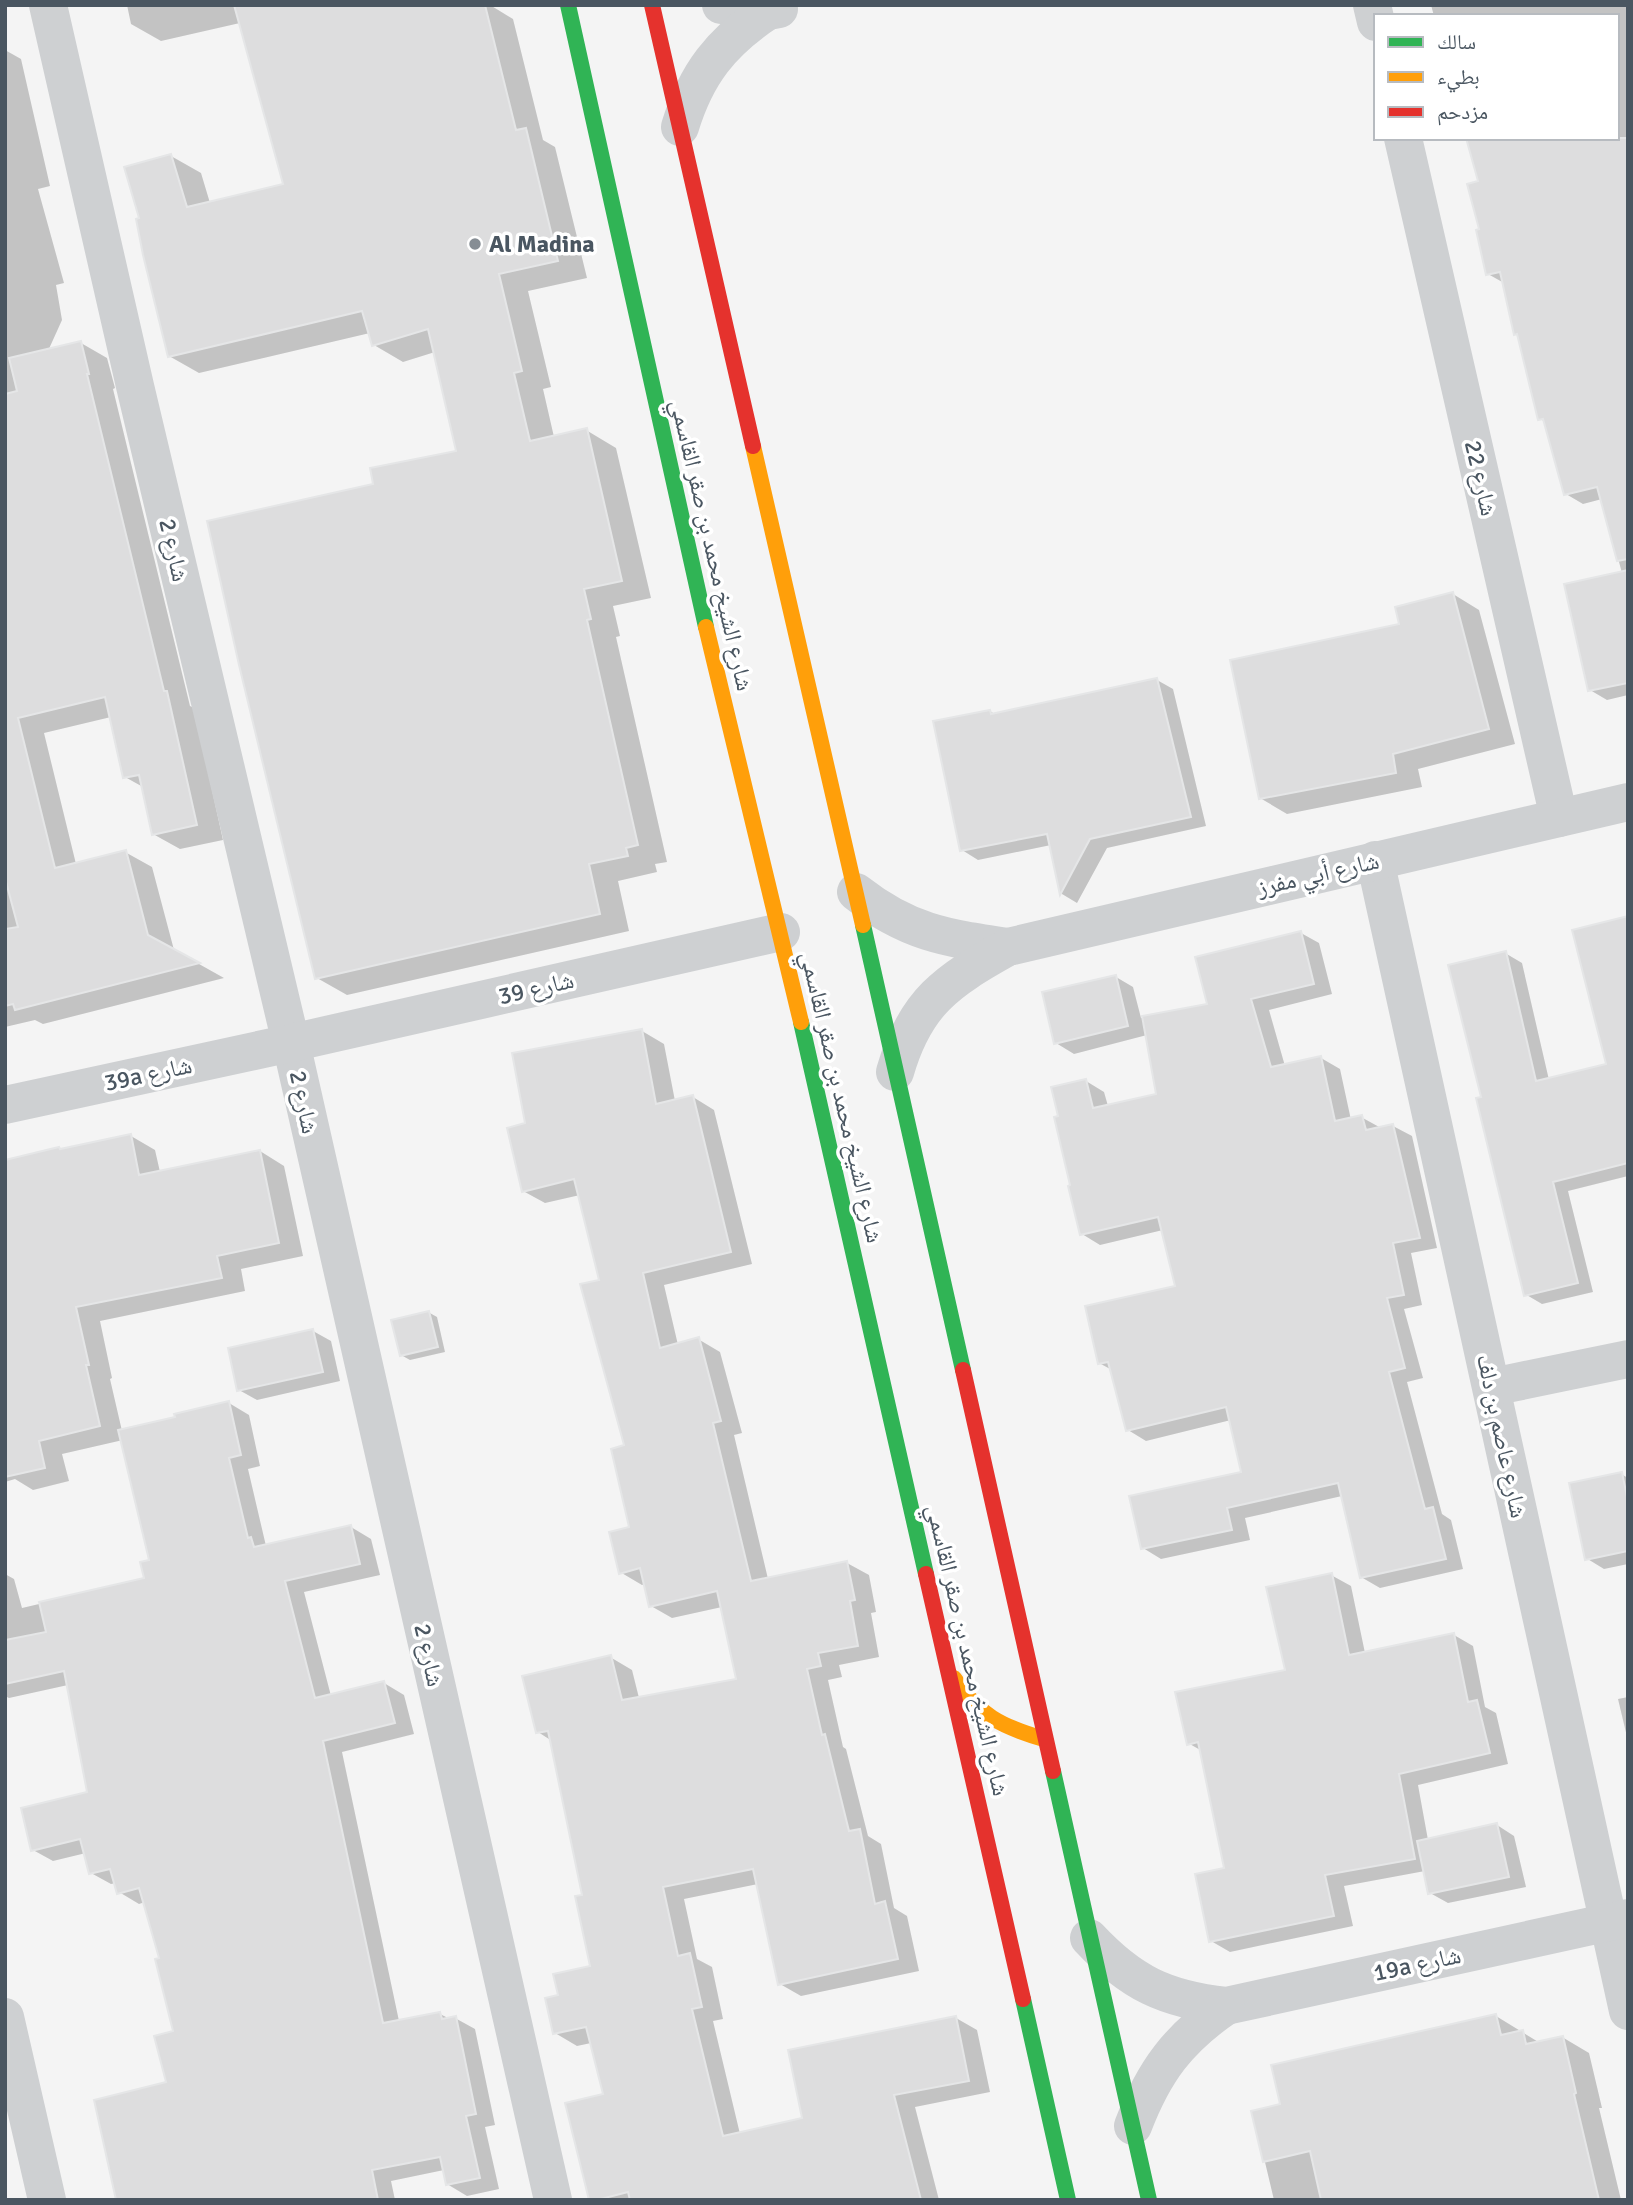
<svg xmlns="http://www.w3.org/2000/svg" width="1633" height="2205" viewBox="0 0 1633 2205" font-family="Signika,'Noto Naskh Arabic',sans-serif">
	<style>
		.shadow { fill: #0003 }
		.building { fill: #ddddde; stroke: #e5e6e7; stroke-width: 2 }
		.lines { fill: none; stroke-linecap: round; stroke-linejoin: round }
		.street { stroke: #ced0d2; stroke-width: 38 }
		.fast { stroke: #30b455; stroke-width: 16 }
		.slow { stroke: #ff9f0a; stroke-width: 16 }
		.jam { stroke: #e5322d; stroke-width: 16 }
		.poi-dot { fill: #868d94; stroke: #fff; stroke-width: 2.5 }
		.labels { text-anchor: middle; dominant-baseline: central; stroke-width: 7; stroke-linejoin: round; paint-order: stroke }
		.poi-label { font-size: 24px; font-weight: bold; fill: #4a5661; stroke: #fff; text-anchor: start }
		.street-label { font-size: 24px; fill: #4a5661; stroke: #fff }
	</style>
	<rect width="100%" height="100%" fill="#f4f4f4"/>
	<g class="shadow">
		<polygon points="127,5 490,5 513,19 543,140 555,147 587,278 528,291 551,387 543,389 554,437 586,430 616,448 651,598 613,606 620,636 616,637 667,862 655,864 657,872 618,881 629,931 347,995 317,978 375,485 458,452 435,352 403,362 374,345 370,333 199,373 169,356 171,156 201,173 210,203 285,186 240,23 161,41 131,24"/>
		<polygon points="1431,5 1628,5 1628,695 1607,700 1590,690 1622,573 1602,499 1583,504 1566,494 1546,422 1540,419 1520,336 1516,334 1504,283 1488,274 1617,138 1617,16 1434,16"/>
		<polygon points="5,50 21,59 50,186 38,189 64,283 56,285 62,320 48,351 81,343 107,358 115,388 113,389 190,706 194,708 223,840 180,849 153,834 143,787 125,777 111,717 44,733 76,864 125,852 152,867 174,950 224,978 43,1024 35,1020 5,1027"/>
		<polygon points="1453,594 1479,610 1515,744 1418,769 1422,787 1287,814 1260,798 1401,625"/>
		<polygon points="1157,680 1173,689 1206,826 1107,848 1077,903 1062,894 1051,845 978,860 962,850 990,711 996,715"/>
		<polygon points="1628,920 1628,1176 1568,1191 1593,1292 1542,1304 1525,1294 1483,1098 1505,953 1522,963 1549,1080 1608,1066"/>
		<polygon points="1301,933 1319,943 1332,994 1269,1010 1285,1066 1321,1058 1340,1069 1351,1120 1361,1117 1381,1128 1393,1126 1412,1136 1437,1248 1411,1253 1422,1305 1404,1309 1423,1378 1407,1382 1442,1514 1451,1520 1463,1569 1380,1588 1361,1577 1342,1496 1245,1518 1250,1540 1161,1559 1143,1548 1243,1473 1231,1420 1146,1441 1128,1430 1112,1370 1099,1363 1177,1288 1163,1230 1100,1245 1082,1234 1073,1186 1086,1081 1104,1092 1108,1106 1158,1095 1147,1035 1074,1054 1056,1043 1116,977 1133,987 1141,1018 1209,1006"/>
		<polygon points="642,1031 664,1044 675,1101 693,1097 714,1110 752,1264 664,1285 678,1345 698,1339 720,1352 742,1433 734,1435 768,1579 847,1563 869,1575 876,1612 871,1613 879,1657 839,1665 842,1677 828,1680 843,1747 846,1749 868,1836 881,1844 894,1908 907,1916 919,1971 801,1996 780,1984 758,1884 684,1899 697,1959 712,1967 723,2019 713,2021 740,2134 804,2119 956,2018 977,2030 990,2092 915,2107 939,2200 591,2200 605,2095 591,2043 577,2046 555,2033 560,1997 592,1968 584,1896 552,1741 538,1732 610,1657 632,1670 639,1698 738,1680 722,1607 672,1618 651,1606 646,1584 642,1585 620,1572 631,1529 626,1446 601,1281 580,1195 545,1203 523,1191 527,1125"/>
		<polygon points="131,1136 155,1150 160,1172 260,1151 284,1166 303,1256 241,1269 245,1291 100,1321 112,1378 110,1379 122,1431 229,1403 249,1415 260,1466 248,1469 266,1546 351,1527 371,1539 380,1575 304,1592 331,1696 384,1683 404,1695 414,1734 342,1752 399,2021 440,2014 450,2019 455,2018 475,2029 495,2125 485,2127 499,2189 467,2196 447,2184 444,2170 391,2181 395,2200 118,2200 168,2083 176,2032 161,1960 145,1902 139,1904 119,1892 116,1883 111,1884 91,1873 86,1853 53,1861 33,1850 90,1794 68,1685 9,1698 5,1696 5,1574 14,1579 22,1608 146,1579 151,1561 123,1440 62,1454 69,1481 33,1490 15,1479 5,1482 5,1162"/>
		<polygon points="428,1312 437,1317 445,1352 410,1360 401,1355"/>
		<polygon points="313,1331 331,1341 340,1381 257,1400 239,1390"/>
		<polygon points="1621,1474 1628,1478 1628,1564 1604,1569 1586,1558"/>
		<polygon points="1331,1575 1351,1586 1365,1653 1454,1635 1473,1646 1485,1707 1496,1713 1508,1764 1418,1785 1428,1840 1497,1825 1514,1836 1526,1887 1448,1903 1430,1893 1425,1871 1344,1886 1353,1926 1230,1952 1211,1941 1226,1869 1202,1751 1188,1743 1287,1671"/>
		<polygon points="1628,1697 1628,1741 1618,1699"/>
		<polygon points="1496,2016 1540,2043 1562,2037 1589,2053 1602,2108 1599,2108 1621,2200 1274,2200 1253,2112 1282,2105"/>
	</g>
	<g class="building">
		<polygon points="234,5 485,5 516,130 526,128 558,261 499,274 522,371 514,373 530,441 587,428 622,581 584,589 591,619 587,620 638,845 626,848 628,856 589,864 600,914 315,979 239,665 207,521 373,484 370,468 456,451 428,329 372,346 362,311 168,357 143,255 136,219 139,218 124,167 171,154 187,207 283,184"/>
		<polygon points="1466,138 1628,138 1628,559 1617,561 1597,487 1564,495 1543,419 1538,420 1517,334 1514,335 1500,272 1486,275 1476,230 1479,229 1467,184 1478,181"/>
		<polygon points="81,341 89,374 87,374 164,691 167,691 197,825 152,835 139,775 123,778 105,697 18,718 55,868 126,850 148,935 200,963 15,1010 13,1004 5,1006 5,929 18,927 5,878 5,394 17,391 9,358"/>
		<polygon points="1628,570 1628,683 1588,691 1564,584"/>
		<polygon points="1453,592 1489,729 1393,754 1396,773 1259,799 1230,660 1399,624 1395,607"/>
		<polygon points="1157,678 1191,817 1090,839 1060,895 1047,834 960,851 933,721 990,710 991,714"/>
		<polygon points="1628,916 1628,1163 1553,1182 1578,1283 1524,1296 1476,1098 1481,1097 1448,965 1506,951 1536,1081 1606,1064 1572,930"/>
		<polygon points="1301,931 1314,984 1251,999 1271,1067 1321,1056 1335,1121 1362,1115 1366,1130 1393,1124 1420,1238 1393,1243 1404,1295 1387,1298 1405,1368 1389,1372 1425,1509 1433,1507 1446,1559 1360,1578 1338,1483 1227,1508 1232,1530 1141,1549 1129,1496 1241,1472 1226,1407 1126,1431 1108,1362 1098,1364 1085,1306 1175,1286 1158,1217 1080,1235 1068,1186 1070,1185 1054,1117 1058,1116 1051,1087 1086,1079 1093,1108 1156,1094 1142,1016 1207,1004 1195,957"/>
		<polygon points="1116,975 1128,1026 1054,1044 1042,992"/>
		<polygon points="642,1029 656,1104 693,1095 731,1252 643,1273 660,1348 699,1337 721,1421 713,1423 751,1581 847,1561 855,1600 850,1601 858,1646 818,1653 821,1666 807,1669 822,1735 825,1734 849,1831 860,1829 875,1904 885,1901 898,1959 778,1985 753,1869 663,1887 678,1956 690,1953 702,2007 692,2009 723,2136 802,2118 788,2050 956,2016 969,2081 894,2095 921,2200 630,2200 628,2192 597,2200 589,2200 565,2103 603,2094 586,2027 553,2034 545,1998 558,1995 553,1974 590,1966 575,1896 582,1895 548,1731 536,1733 522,1676 611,1655 622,1700 736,1679 717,1591 649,1607 640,1568 619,1574 609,1532 629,1527 611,1449 624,1445 580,1284 599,1280 574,1179 522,1192 507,1128 525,1123 512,1053"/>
		<polygon points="131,1134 139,1175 260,1150 279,1243 217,1256 222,1278 76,1307 89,1365 86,1365 100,1426 39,1441 45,1468 5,1477 5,1160 59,1147 60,1149"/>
		<polygon points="429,1311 438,1347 400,1356 391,1320"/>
		<polygon points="313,1329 323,1372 237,1391 228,1348"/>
		<polygon points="229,1401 241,1455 229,1458 248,1538 251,1537 254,1547 351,1525 360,1564 285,1581 315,1698 384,1681 395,1723 323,1741 383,2023 440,2012 442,2019 456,2016 476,2114 466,2116 480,2178 446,2185 440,2157 372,2170 378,2200 116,2200 94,2100 166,2082 154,2036 173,2031 155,1959 159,1958 139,1888 117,1894 110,1869 89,1874 80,1839 31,1851 21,1808 87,1792 64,1671 5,1684 5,1640 46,1632 39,1602 144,1578 140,1562 149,1560 118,1430 175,1417 174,1414"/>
		<polygon points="1622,1472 1628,1502 1628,1551 1585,1560 1569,1483"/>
		<polygon points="1332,1573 1349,1655 1454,1633 1468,1702 1477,1700 1490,1753 1399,1774 1415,1859 1325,1875 1334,1916 1209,1942 1195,1874 1224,1868 1198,1742 1187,1745 1175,1692 1285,1670 1266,1587"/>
		<polygon points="1497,1823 1509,1877 1428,1894 1417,1841"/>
		<polygon points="1496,2014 1501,2035 1523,2030 1526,2044 1563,2036 1576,2093 1574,2094 1599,2200 1321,2200 1310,2151 1263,2162 1251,2111 1280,2104 1271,2065"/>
	</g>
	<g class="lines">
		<g class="street">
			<polyline points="48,5 135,386 291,1043 553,2200"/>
			<polyline points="721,5 768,11 779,9"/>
			<polyline points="1372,5 1376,22"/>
			<path d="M680,127C696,74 721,42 768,11"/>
			<polyline points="1403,138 1559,818"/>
			<polyline points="1375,860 1628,2011"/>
			<path d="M856,892C907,932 945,938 1008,947"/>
			<path d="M895,1072C915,1002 947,981 1008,947L1628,802"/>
			<polyline points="5,1105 291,1043 781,932"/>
			<polyline points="1492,1387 1628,1359"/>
			<path d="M1089,1938C1131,1983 1165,1999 1226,2006L1628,1918"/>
			<polyline points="5,2017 47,2200"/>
			<path d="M1133,2126C1154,2071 1178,2039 1226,2006"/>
		</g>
		<g class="fast">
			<polyline points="568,5 706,627"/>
			<polyline points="863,925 963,1370"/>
			<polyline points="801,1022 926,1574"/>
			<polyline points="1053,1771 1149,2200"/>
			<polyline points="1023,1999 1068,2200"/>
		</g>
		<g class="slow">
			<polyline points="753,446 863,925"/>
			<polyline points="706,627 801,1022"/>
			<path d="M954,1678C978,1715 1002,1727 1044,1739"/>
		</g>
		<g class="jam">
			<polyline points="652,5 753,446"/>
			<polyline points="963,1370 1053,1771"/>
			<polyline points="926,1574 1023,1999"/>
		</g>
	</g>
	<circle class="poi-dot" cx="475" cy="244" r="7"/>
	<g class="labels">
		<g class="poi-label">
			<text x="489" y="244">Al Madina</text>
		</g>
		<g class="street-label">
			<text transform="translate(1481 478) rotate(77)">شارع 22</text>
			<text transform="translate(712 545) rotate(77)">شارع الشيخ محمد بن صقر القاسمي</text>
			<text transform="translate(174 550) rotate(77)">شارع 2</text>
			<text transform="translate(1318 874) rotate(-13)">شارع أبي مفرز</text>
			<text transform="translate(536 988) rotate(-13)">شارع 39</text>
			<text transform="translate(148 1074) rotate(-12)">39a شارع</text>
			<text transform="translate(842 1097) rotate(77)">شارع الشيخ محمد بن صقر القاسمي</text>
			<text transform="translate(304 1102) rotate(78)">شارع 2</text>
			<text transform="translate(1502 1436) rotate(78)">شارع عاصم بن دلف</text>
			<text transform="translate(968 1650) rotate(77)">شارع الشيخ محمد بن صقر القاسمي</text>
			<text transform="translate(429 1655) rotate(77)">شارع 2</text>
			<text transform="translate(1417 1964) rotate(-12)">19a شارع</text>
		</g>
	</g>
	<rect width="1633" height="2205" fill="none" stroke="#4a5661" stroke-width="14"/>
	<rect x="1374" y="14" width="245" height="126" fill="#ffffff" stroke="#b7bbc0" stroke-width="2"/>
	<rect x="1388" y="37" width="35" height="10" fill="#30b455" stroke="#b7bbc0" stroke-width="2"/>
	<text x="1437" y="49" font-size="21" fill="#4a5661">سالك</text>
	<rect x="1388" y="72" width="35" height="10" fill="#ff9f0a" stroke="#b7bbc0" stroke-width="2"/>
	<text x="1437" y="84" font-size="21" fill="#4a5661">بطيء</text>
	<rect x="1388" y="107" width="35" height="10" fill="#e5322d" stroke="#b7bbc0" stroke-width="2"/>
	<text x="1437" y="119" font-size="21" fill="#4a5661">مزدحم</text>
</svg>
